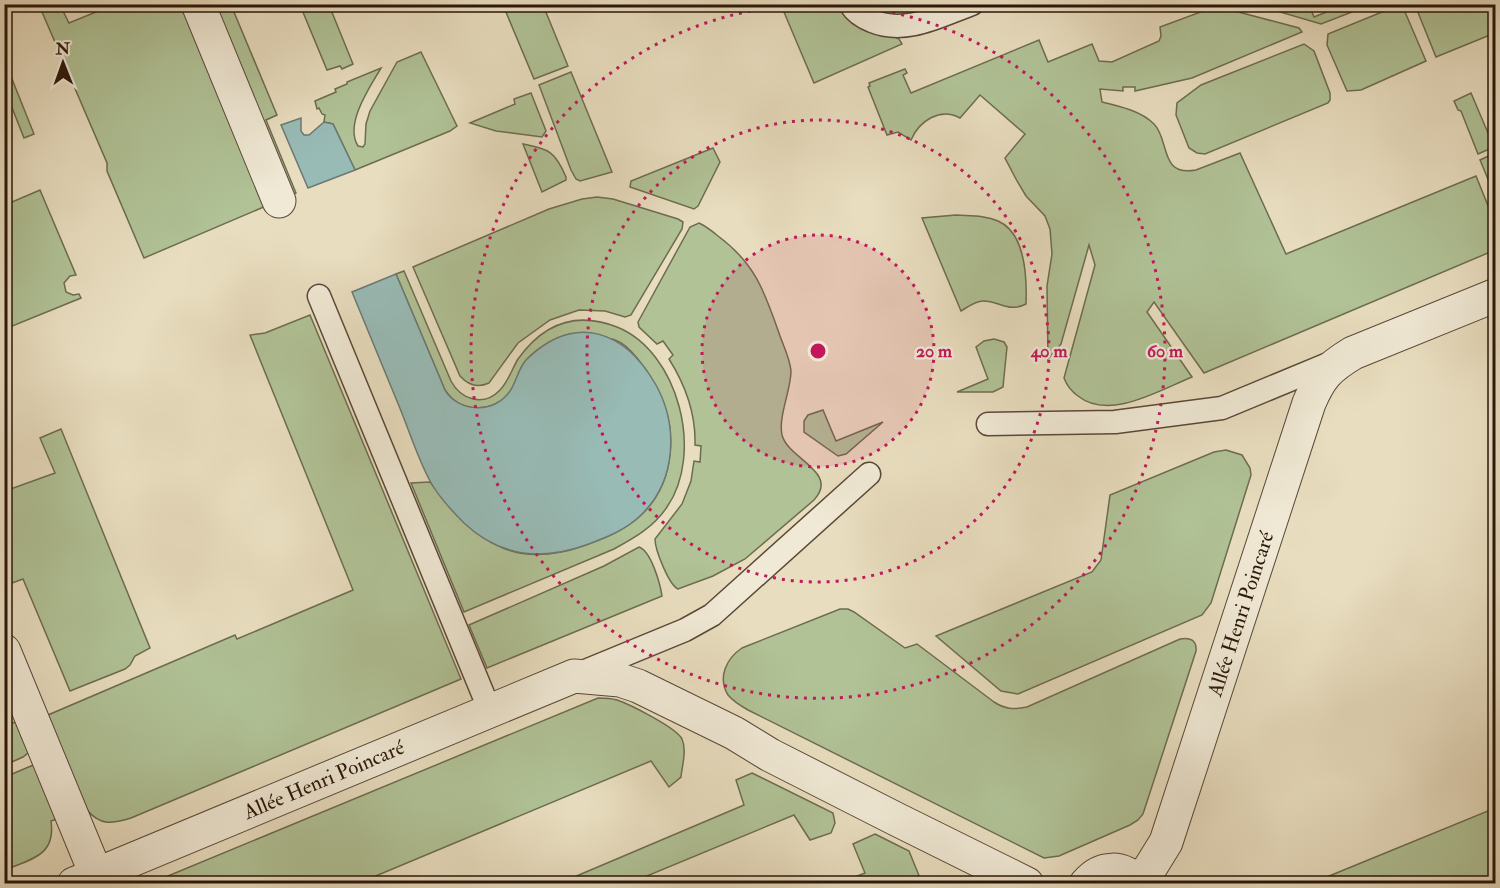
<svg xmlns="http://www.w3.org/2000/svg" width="1500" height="888" viewBox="0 0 1500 888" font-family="'IM FELL Double Pica',serif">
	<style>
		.green { fill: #b0c296; stroke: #6d6c50; stroke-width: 1.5 }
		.water { fill: #98bbb6; stroke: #6c7972; stroke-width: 1.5 }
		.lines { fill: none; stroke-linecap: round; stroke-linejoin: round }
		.lane-casing { stroke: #5a4838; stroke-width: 25 }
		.street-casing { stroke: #5a4838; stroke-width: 35 }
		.lane { stroke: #f0e9d5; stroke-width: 22 }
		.street { stroke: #f0e9d5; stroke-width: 33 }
		.ring { fill: none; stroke: #c2185b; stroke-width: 3; stroke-dasharray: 3 6 }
		.labels { text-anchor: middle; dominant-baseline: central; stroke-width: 4.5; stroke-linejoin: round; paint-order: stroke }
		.street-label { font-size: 21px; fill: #2a160b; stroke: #f0e9d5 }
		.centre { fill: #c2185b; stroke: #f0e9d5; stroke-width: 3 }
		.ring-label { font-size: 18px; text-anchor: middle; font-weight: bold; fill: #c2185b; stroke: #f0e9d5; stroke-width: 4.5; stroke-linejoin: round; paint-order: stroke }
	</style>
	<rect width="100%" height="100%" fill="#e8ddbf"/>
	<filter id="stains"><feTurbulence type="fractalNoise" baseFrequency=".00333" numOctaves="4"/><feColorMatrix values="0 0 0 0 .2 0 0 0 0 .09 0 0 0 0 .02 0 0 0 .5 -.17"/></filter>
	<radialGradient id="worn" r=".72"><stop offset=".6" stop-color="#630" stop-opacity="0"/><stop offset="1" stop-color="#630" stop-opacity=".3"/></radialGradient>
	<g class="green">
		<polygon points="39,5 60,5 69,23 113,5 181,5 266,206 144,258 107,171 107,163"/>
		<polygon points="209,5 231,5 277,115 266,120 296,193 289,196"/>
		<polygon points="300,5 329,5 353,64 342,69 340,66 327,70"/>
		<polygon points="503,5 543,5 568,66 534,79"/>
		<polygon points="781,5 839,5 899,39 902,44 814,83"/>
		<polygon points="860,5 948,5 893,20"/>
		<polygon points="1256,5 1309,5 1314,17 1344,5 1370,5 1321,24"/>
		<polygon points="1399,5 1402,5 1426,61 1361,90 1347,91 1327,45 1328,34"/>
		<polygon points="1415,5 1495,5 1495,33 1436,57"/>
		<path d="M1214,7L1231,10L1299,28L1302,32L1192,78L1135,91V87H1123V91L1100,89L1102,102C1119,106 1141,111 1154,124C1170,140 1159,177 1196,170L1240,153L1286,254L1476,176L1495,223V250L1204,373L1154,302L1147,312L1192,377C1160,390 1109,421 1078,396C1071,391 1067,386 1064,378L1095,265L1089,245L1061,344L1048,359L1047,286L1052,254L1050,229L1045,216L1026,196L1017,181L1005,158L1025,134L980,95L960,118C940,107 919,121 911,140L898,132L887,135L868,87L870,86L869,83L905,69L907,73L903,75L911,93L1039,40L1048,62L1092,44L1099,61L1112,62L1159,41L1161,36L1160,27Z"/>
		<polygon points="1304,44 1314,51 1330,93 1330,100 1328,103 1205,154 1197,153 1189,148 1176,115 1177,103 1201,85"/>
		<path d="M421,52L457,126L450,131L355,170L333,124L324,122L325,115L322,114L319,108L317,109L315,101L336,92L335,89L347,84V82L381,68C370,87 344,124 358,146L363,147L365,144L366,124L370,111L397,62Z"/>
		<polygon points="571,72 612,172 580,181 576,179 571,170 539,85"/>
		<polygon points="12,79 34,134 24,138 5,90 5,82"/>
		<polygon points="531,93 546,131 542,137 496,131 470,123 515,104 514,99"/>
		<polygon points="1471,93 1494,147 1478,154 1461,111 1458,110 1454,101"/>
		<path d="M523,144C550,150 555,151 566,177V180L542,192Z"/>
		<polygon points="713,148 720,162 698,206 694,209 630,187 631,181"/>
		<polygon points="1495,153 1495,196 1480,160"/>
		<polygon points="40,190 76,275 70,276 64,283 66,292 73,295 79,294 81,298 5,329 5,205"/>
		<path d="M597,197L613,199L678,219L683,222L682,229L631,315L625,317L605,311L579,310L550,320L518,343L489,383C478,388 468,385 460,376L413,267L549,209L582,199Z"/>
		<path d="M956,215C970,216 985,215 998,221C1026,233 1027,277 1026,304C1009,313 1000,301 983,301C975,301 968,307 961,311L922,218Z"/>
		<path d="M699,223C706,226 712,231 718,236C756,264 765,293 780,336C784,347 790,359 791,371C791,390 778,417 782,435C788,459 840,472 814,500L745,559L713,576L678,589C669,585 655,550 655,539L682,504L691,481L694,461L700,462L701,446L695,445C696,413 686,386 669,359L673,355L663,341L657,344L639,327L638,322L690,227Z"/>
		<path d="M404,271L451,381C461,400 484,407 500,390C508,382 512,369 518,359C543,324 576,311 617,327C679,352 704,454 667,507C654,527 634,538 614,549L464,612L411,483L430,482C451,509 471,535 503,548C529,559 557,555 583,546C603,539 623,531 639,517C677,483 679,425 654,383C647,370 630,345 615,340C610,338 603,338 597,337C589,336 578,333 570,334C554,337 530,352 522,366C517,375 515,387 508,395C490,413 459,413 445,390L396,274Z"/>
		<path d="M310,315L461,679L131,818C111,824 101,826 87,810L48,715L235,635L237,639L353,590L250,335L265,333Z"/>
		<polygon points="994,339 1004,342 1007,347 1003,387 993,392 957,392 988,379 976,347 984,341"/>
		<polygon points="823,410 836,441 883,422 846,454 838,456 804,432 804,421 808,415"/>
		<polygon points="61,429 150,648 135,656 130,665 125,669 70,691 23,579 4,586 5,491 55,473 40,438"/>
		<polygon points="1226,450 1242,455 1250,468 1251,475 1211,603 1202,615 1018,694 1001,691 936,636 1092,572 1101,560 1110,495 1214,452"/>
		<path d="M639,547C651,551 660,583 662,596L487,668L469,625L604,566Z"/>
		<path d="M840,609H848L854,612L905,648L917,644L994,702C1005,709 1013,710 1027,707L1180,639C1190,637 1197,640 1196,651L1143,814L1138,820L1130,825L1059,856L1044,858L748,710C741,706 733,701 728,695C717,677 727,658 742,648Z"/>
		<path d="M598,698C605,698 610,698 617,700C629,704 677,728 682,739C687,750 682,766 681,777L669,787L651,761L359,883H151Z"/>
		<polygon points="20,721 28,753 23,757 5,765 4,725"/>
		<path d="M38,763L60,818L51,821C56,856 31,859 5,870V777Z"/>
		<polygon points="752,773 833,813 835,823 831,833 810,840 794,815 630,883 560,883 744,805 736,780"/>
		<polygon points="1495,808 1495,883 1312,883"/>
		<polygon points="875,834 909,851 922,883 839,883 865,873 853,844"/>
	</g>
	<g class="water">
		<polygon points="301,118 301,131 304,135 309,135 324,122 333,124 355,170 308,188 281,125"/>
		<path d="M396,274L445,390C459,413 495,414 510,391C517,381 518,368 527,359C576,312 625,331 656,385C679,427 676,481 641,515C626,530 605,538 586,545C541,561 500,557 464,523C452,511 438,496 430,481C417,457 409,430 399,406C383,368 368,330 352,292Z"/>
	</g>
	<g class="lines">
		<g class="lane-casing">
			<g id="lane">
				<path d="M850,4C855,12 864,18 872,21C906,35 939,16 972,4"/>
				<polyline points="319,296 490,711"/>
				<polyline points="988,424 1115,422 1222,408 1333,362"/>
				<polyline points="578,674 685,630 712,615 869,474"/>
			</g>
		</g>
		<g class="street-casing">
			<g id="street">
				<polyline points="198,4 279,201"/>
				<polyline points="4,651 96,874"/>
				<path d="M1137,882L1150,868L1166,842L1309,403C1320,377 1328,368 1353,353L1496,295"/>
				<polyline points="74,884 574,676 620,680 638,686 734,733 770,755 896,819 1027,884"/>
				<path d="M1086,884C1101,866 1123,865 1138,884"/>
			</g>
		</g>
		<use href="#lane" class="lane"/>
		<use href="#street" class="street"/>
	</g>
	<circle cx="818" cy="351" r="116" fill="#c2185b" fill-opacity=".12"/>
	<g class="ring">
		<circle cx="818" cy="351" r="116"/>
		<circle cx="818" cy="351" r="231"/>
		<path d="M839 5A347 347 0 1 1 797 5"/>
	</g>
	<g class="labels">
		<g class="street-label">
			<text transform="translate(1241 614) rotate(-72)">Allée Henri Poincaré</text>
			<text transform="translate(324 780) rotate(-23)">Allée Henri Poincaré</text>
		</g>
	</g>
	<circle cx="818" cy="351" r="9" class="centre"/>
	<g class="ring-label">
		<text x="934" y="357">20 m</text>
		<text x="1049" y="357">40 m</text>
		<text x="1165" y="357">60 m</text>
	</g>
	<rect width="1500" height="888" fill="none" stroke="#e8ddbf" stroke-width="24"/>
	<rect x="6" y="6" width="1488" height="876" fill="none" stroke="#2a160b" stroke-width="3"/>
	<rect x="12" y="12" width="1476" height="864" fill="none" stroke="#2a160b" stroke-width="1.5"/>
	<g transform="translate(63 63) rotate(359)" stroke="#f0e9d5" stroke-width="4.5" paint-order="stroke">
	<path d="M0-4.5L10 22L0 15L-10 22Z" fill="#2a160b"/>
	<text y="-9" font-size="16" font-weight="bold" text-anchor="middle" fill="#2a160b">N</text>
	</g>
	<rect width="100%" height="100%" filter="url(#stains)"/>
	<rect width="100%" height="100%" fill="url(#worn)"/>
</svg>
